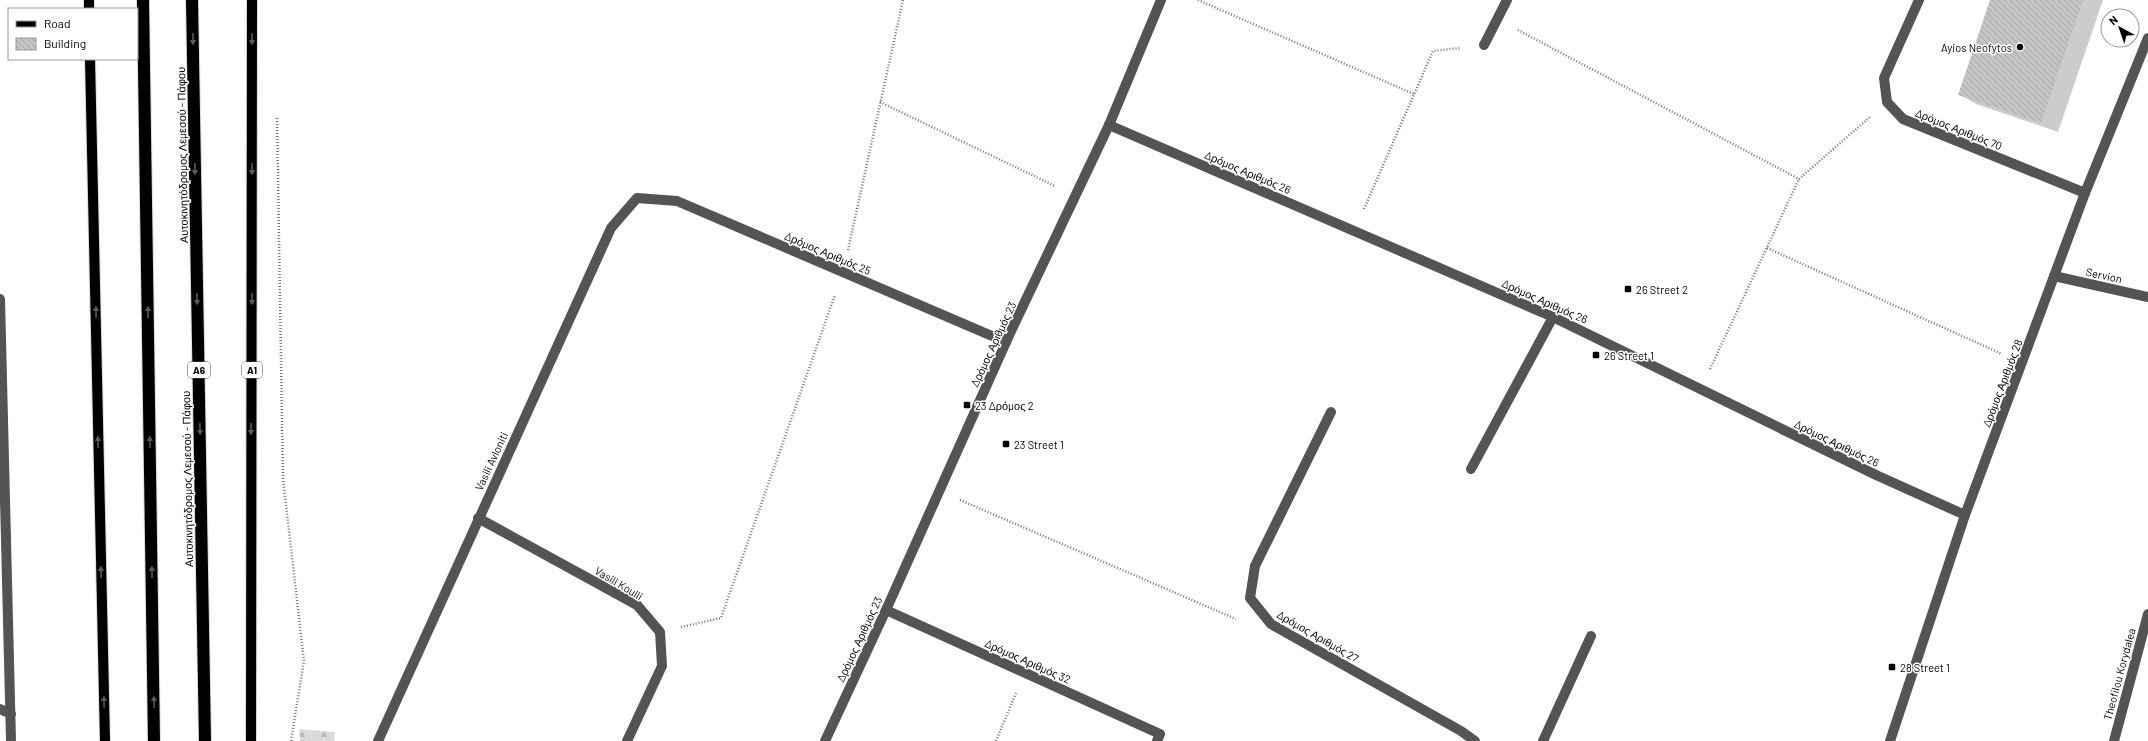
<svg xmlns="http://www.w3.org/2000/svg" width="2148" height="741" viewBox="0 0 2148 741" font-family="Barlow,sans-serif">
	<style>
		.forest { fill: url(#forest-firs) }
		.shadow { fill: #0003 }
		.building { fill: url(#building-back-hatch) }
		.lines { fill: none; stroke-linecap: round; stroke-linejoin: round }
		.major-casing { stroke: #dbdbdb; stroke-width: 12 }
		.highway-casing { stroke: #dbdbdb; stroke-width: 14 }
		.path { stroke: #767676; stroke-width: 2.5; stroke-dasharray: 1 2; stroke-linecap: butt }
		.minor { stroke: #545454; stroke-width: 10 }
		.major { stroke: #000; stroke-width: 10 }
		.highway { stroke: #000; stroke-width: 12 }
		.oneway { fill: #595959 }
		.poi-dot { fill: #000; stroke: #fff; stroke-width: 1.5 }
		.labels { text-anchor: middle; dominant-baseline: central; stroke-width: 3; stroke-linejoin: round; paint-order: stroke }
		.shield { fill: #fff; stroke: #4c4c4c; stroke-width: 1 }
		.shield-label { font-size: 10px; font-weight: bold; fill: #000 }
		.poi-label { font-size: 11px; fill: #000; stroke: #fff; text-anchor: start }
		.street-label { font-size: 11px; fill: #000; stroke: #fff }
	</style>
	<defs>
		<pattern id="forest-firs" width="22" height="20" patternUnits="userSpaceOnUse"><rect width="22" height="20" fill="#dbdbdb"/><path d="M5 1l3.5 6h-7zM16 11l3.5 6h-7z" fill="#bababa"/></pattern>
		<pattern id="building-back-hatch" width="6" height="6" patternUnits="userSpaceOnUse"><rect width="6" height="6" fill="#c4c4c4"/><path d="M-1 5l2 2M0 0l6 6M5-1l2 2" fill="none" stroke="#a7a7a7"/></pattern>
	</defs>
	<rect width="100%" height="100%" fill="#fff"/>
	<polygon class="forest" points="299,729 335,732 334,741 300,741"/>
	<polygon class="shadow" points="1991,0 2103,0 2058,132 1976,104 1959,94"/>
	<polygon class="building" points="1990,0 2083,0 2041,123 1958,95"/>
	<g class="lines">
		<g class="major-casing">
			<g id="major">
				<polyline points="89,0 89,9"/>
				<polyline points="90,59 105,741"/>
				<polyline points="251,741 252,0"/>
			</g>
		</g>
		<g class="highway-casing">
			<g id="highway">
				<polyline points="143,0 154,741"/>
				<polyline points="192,0 205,741"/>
			</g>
		</g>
		<g class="path">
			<polyline points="1198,0 1414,94"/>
			<polyline points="1518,30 1799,179 1870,117"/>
			<polyline points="880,102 1055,186"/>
			<polyline points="277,118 283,479 304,661 291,741"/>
			<polyline points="1364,209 1433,51 1461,48"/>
			<polyline points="1767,248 2002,354"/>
			<polyline points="848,250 903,0"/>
			<polyline points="1710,369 1799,179"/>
			<polyline points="960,500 1236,619"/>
			<polyline points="681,627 721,618 835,295"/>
			<polyline points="996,741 1016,693"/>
		</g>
		<g class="minor">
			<polyline points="1919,0 1884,78 1887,102 1903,119 2085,193"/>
			<polyline points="1484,45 1507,0"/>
			<polyline points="1109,125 1553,317 1876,475 1965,515"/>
			<polyline points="2054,276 2148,297"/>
			<polyline points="0,299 11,741"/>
			<polyline points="1331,412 1255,566 1250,598 1271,624 1461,731 1475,741"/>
			<polyline points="1471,469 1553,317"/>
			<polyline points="478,518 637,605 660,632 662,666 627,741"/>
			<polyline points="886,610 1160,734 1157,741"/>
			<polyline points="0,709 11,714"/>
			<polyline points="378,741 611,228 637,198 677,201 1006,342"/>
			<polyline points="825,741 886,610 1011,331 1109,125 1161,0"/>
			<polyline points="1543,741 1591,636"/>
			<polyline points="1890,741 1965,515 2085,193 2148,38"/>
			<polyline points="2114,741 2148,614"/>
		</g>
		<use href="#major" class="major"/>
		<use href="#highway" class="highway"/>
	</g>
	<defs><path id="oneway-solid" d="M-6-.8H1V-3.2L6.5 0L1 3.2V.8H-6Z"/></defs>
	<g class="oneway">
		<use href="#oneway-solid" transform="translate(193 39) rotate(89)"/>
		<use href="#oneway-solid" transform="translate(252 39) rotate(90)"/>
		<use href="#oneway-solid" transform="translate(195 169) rotate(89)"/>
		<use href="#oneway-solid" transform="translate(252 169) rotate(90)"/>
		<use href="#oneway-solid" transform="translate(197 299) rotate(89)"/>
		<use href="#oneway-solid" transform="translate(252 299) rotate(90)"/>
		<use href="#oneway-solid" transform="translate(96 312) rotate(-91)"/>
		<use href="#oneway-solid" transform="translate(148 312) rotate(-91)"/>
		<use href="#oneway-solid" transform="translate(200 429) rotate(89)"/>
		<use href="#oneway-solid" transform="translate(251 429) rotate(90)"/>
		<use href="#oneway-solid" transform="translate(98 442) rotate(-91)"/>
		<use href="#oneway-solid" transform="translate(150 442) rotate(-91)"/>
		<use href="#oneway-solid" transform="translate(101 572) rotate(-91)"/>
		<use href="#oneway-solid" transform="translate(152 572) rotate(-91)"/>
		<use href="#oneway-solid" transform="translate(104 702) rotate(-91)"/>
		<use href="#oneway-solid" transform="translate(154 702) rotate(-91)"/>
	</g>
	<g class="poi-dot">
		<circle cx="2020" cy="47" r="4"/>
		<rect x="1624" y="285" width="8" height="8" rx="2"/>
		<rect x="1592" y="351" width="8" height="8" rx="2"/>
		<rect x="963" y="401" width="8" height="8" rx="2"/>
		<rect x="1002" y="440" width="8" height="8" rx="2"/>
		<rect x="1888" y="663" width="8" height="8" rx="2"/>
	</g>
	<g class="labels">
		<g class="shield">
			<rect x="188" y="362" width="22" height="16" rx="3"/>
			<rect x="242" y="362" width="20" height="16" rx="3"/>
		</g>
		<g class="shield-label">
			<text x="199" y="370">A6</text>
			<text x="252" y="370">A1</text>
		</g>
		<g class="poi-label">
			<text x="2012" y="47" text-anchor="end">Ayios Neofytos</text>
			<text x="1636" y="289">26 Street 2</text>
			<text x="1604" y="355">26 Street 1</text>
			<text x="975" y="405">23 Δρόμος 2</text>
			<text x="1014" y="444">23 Street 1</text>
			<text x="1900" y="667">28 Street 1</text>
		</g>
		<g class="street-label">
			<text transform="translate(1959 129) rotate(22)">Δρόμος Αριθμός 70</text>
			<text transform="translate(182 155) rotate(-91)">Αυτοκινητόδρομος Λεμεσού - Πάφου</text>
			<text transform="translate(1248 172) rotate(23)">Δρόμος Αριθμός 26</text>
			<text transform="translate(828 253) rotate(23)">Δρόμος Αριθμός 25</text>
			<text transform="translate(2104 275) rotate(12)">Servion</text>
			<text transform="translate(1545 301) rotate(24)">Δρόμος Αριθμός 26</text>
			<text transform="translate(993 344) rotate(-65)">Δρόμος Αριθμός 23</text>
			<text transform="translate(2002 383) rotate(-69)">Δρόμος Αριθμός 28</text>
			<text transform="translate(1837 443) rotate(26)">Δρόμος Αριθμός 26</text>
			<text transform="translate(491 461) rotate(-65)">Vasili Avloniti</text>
			<text transform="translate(187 479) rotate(-91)">Αυτοκινητόδρομος Λεμεσού - Πάφου</text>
			<text transform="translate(619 583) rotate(31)">Vasili Koulli</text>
			<text transform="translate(1318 636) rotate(30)">Δρόμος Αριθμός 27</text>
			<text transform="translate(859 639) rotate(-65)">Δρόμος Αριθμός 23</text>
			<text transform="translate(1028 661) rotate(24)">Δρόμος Αριθμός 32</text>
			<text transform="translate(2119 674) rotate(-75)">Theofilou Korydalea</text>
		</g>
	</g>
	<rect x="8" y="8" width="130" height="52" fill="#ffffff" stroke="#999999"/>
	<rect x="16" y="21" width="20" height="6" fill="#000000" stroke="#999999"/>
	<text x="44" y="28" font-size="12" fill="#000000">Road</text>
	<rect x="16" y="38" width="20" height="12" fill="url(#building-back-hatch)" stroke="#999999"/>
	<text x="44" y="48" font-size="12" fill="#000000">Building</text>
	<g transform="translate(2120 28) rotate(320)"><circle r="19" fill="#ffffff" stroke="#999999"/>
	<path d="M0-3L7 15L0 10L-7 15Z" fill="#000000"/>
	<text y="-6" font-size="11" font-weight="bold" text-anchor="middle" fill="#000000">N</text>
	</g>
</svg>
